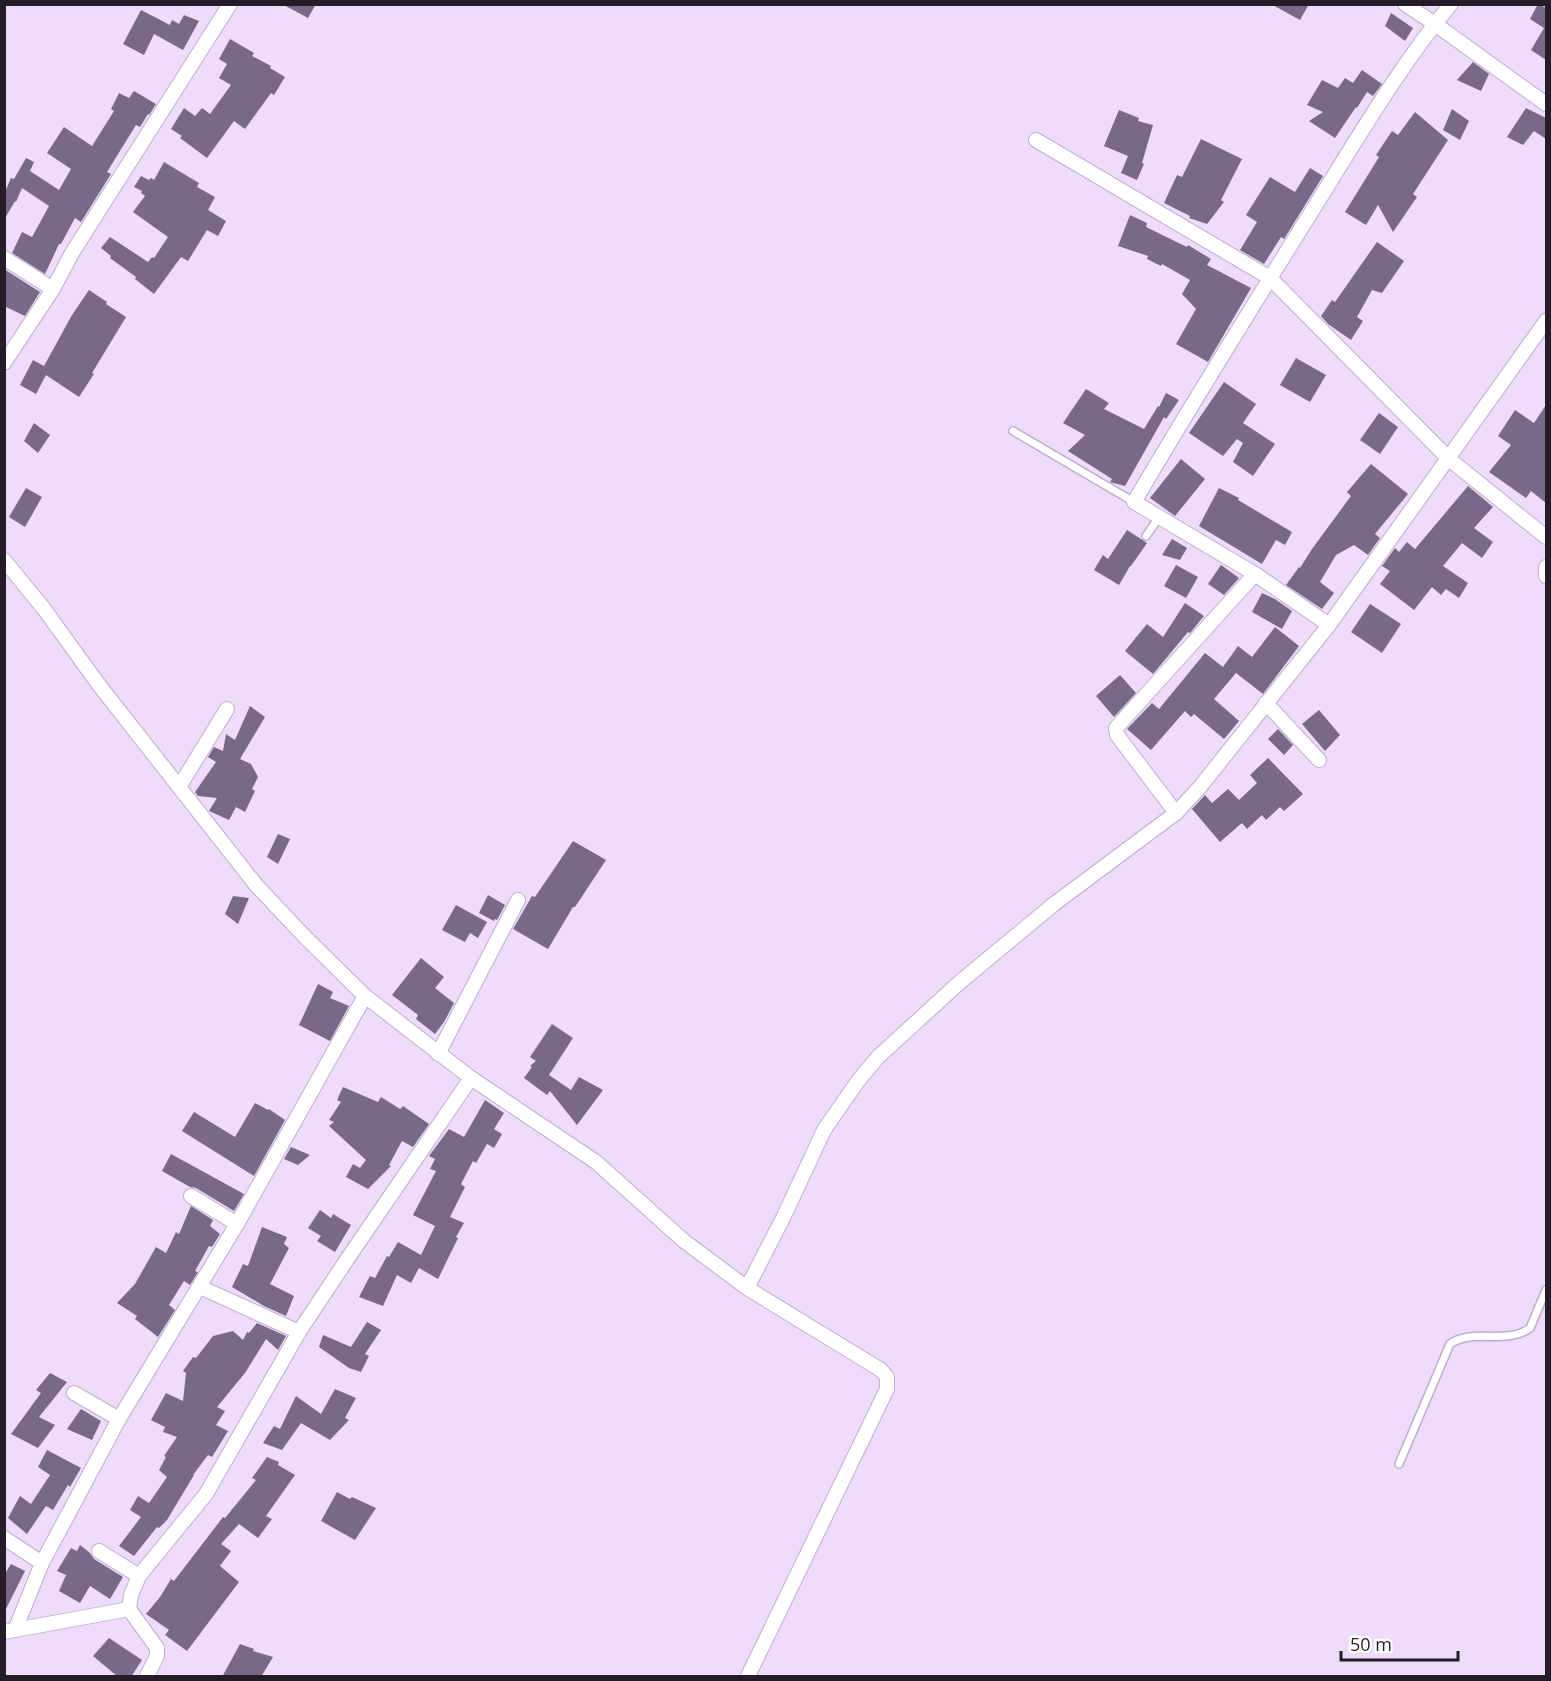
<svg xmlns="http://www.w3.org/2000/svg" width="1551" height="1681" viewBox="0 0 1551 1681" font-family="'Open Sans',sans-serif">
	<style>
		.building { fill: #7a6986 }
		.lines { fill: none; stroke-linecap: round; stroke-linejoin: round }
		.lane-casing { stroke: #c0aecd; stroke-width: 10 }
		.street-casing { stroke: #c0aecd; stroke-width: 16 }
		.lane { stroke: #fff; stroke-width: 7 }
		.street { stroke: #fff; stroke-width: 14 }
	</style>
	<rect width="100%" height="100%" fill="#efdbfc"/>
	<g class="building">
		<polygon points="282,4 316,4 308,18"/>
		<polygon points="1271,4 1309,4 1300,20"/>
		<polygon points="1538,4 1546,8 1546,60 1531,50 1544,28 1530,19"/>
		<polygon points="141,10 170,25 172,20 179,24 184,15 199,21 183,50 154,34 144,55 123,44"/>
		<polygon points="1391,13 1413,28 1405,41 1385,26"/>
		<polygon points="230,39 254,53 252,56 271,66 270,68 285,77 274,95 271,93 245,129 234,121 207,158 180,138 182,136 171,129 184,108 195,116 202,108 210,114 231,85 219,78 227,64 219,59"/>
		<polygon points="1473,62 1489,74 1481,91 1457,80"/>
		<polygon points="1362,70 1382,84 1373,96 1367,92 1357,108 1356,107 1335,138 1309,121 1323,112 1307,105 1322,80 1338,88 1345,78 1353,83"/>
		<polygon points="134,91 156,104 149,115 148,114 140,127 136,125 107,172 111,174 81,222 75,218 61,244 59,244 45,274 12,253 22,232 32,237 49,206 22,188 16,202 15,201 4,220 4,194 11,178 14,179 26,158 34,162 30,171 59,190 71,169 47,153 64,127 92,146 114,111 111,109 119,93 129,98"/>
		<polygon points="1526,108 1546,118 1546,139 1534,131 1523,145 1507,137"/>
		<polygon points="1452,109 1469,121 1460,140 1443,130"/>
		<polygon points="1119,110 1139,118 1138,121 1153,125 1142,163 1144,164 1137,180 1121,173 1128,156 1104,146"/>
		<polygon points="1415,112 1448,140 1413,194 1417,197 1393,232 1378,205 1366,225 1345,212 1379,157 1376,155 1392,131 1398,135"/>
		<polygon points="1201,139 1242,159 1221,200 1224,202 1207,224 1189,218 1190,216 1164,203 1177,175 1182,177"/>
		<polygon points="164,162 199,183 197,187 215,197 208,210 226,221 218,236 207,230 188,261 181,257 154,294 135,279 136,277 110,258 111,256 101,248 110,237 148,262 152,257 154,258 168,237 133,212 145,196 141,193 142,191 134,187 141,176 149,180 151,178 154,180"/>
		<polygon points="1310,168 1323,176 1284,239 1281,237 1264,264 1240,250 1257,222 1246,215 1270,177 1295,192"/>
		<polygon points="1130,215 1147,223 1146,227 1187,247 1188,245 1211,259 1207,265 1251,288 1208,362 1176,344 1196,309 1182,294 1190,280 1162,264 1161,266 1147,259 1148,256 1118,246"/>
		<polygon points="1377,242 1404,261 1382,293 1372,290 1357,317 1363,321 1351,340 1328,324 1321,316 1332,300 1335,302"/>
		<polygon points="4,269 40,292 25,316 4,306"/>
		<polygon points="89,290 107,302 106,304 126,317 92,373 94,374 79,397 46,375 36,394 20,385 33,360 44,366 72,315"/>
		<polygon points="1296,358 1326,375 1310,402 1280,385"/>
		<polygon points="1224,382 1256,404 1243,423 1275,444 1253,476 1233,462 1243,443 1237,439 1223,456 1189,433"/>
		<polygon points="1086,389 1109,403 1104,409 1144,429 1158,406 1159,407 1166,393 1179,400 1166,419 1164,417 1125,486 1110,482 1112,479 1068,451 1085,435 1063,423"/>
		<polygon points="1546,405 1546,503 1531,491 1526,498 1489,472 1511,445 1498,436 1515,410 1534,423"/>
		<polygon points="1379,413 1398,427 1380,454 1360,440"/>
		<polygon points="34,423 50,435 38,453 24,441"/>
		<polygon points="1181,459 1205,479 1175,516 1150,498"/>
		<polygon points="1371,464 1408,494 1375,534 1380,538 1368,555 1354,545 1336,555 1320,582 1334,593 1322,609 1286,585 1299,567 1300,568 1312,549 1351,496 1347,492"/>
		<polygon points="1468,486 1493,507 1474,528 1493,542 1482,558 1462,543 1443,566 1468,583 1459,598 1446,589 1441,595 1432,587 1414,610 1380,584 1390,571 1382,566 1395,548 1399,552 1407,542 1415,549"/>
		<polygon points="26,488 42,497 25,527 9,517"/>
		<polygon points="1219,488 1239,498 1238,500 1292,532 1285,545 1276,540 1262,564 1199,526"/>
		<polygon points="1127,530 1147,543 1131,566 1130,566 1119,585 1094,570 1103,555 1108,559"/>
		<polygon points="1172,539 1187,548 1180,560 1162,555"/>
		<polygon points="1176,565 1198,577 1186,598 1164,586"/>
		<polygon points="1221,565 1239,578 1224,595 1208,584"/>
		<polygon points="1262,593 1275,599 1292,611 1282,629 1252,612"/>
		<polygon points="1185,603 1204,616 1190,633 1188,632 1153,674 1125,651 1147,624 1163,637"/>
		<polygon points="1370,604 1401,624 1382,653 1351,632"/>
		<polygon points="1275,627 1299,646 1263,694 1236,673 1214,699 1239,721 1224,739 1194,714 1191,717 1185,711 1151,750 1127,729 1152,703 1159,709 1205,653 1223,667 1238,646 1252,657"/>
		<polygon points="1120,675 1136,693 1114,717 1096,696"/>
		<polygon points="250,706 265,717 240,759 251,764 258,777 252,789 255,791 245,812 236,807 229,820 209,811 217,798 198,796 195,792 216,762 208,757 214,747 223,751 226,734 235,740"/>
		<polygon points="1319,710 1340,735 1325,751 1302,724"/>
		<polygon points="1278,729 1293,745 1284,755 1268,739"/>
		<polygon points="1268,758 1303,794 1284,811 1280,807 1266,820 1262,815 1247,829 1242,823 1220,842 1192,809 1205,795 1212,803 1228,789 1239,800 1257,783 1250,775"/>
		<polygon points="278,834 290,839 278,864 267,857"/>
		<polygon points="573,841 606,860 575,907 573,907 548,949 513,929 532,896 535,897"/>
		<polygon points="488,895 505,905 497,920 495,919 494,921 479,913"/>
		<polygon points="233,896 249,898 238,924 225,914"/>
		<polygon points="456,905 487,922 478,938 470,933 465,942 442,930"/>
		<polygon points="421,958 444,977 435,988 454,1003 444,1022 435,1034 416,1019 418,1015 392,995"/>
		<polygon points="318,984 333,992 330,998 349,1006 330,1041 299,1025"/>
		<polygon points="552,1024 573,1038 549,1075 571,1090 579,1077 603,1090 577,1125 550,1091 547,1095 524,1078 532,1067 530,1066 536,1061 530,1057"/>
		<polygon points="343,1087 378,1102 381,1097 400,1109 403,1106 429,1124 413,1147 402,1141 389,1165 391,1166 368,1189 346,1177 353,1164 360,1168 366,1160 329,1126 334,1122 329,1120 341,1102 337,1100"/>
		<polygon points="485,1100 504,1113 494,1129 502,1134 494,1148 487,1144 476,1163 473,1161 461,1184 465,1187 450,1217 464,1223 456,1237 458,1238 438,1279 419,1268 411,1283 397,1275 383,1306 359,1297 370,1276 375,1278 387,1256 389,1257 398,1242 421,1255 435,1226 413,1215 436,1171 430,1169 435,1159 429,1156 449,1129 464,1137"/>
		<polygon points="255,1103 268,1110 269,1109 285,1120 254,1176 182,1131 194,1112 235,1137"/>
		<polygon points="291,1147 310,1155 298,1165 284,1159"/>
		<polygon points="171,1154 244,1194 234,1211 196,1188 190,1187 162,1171"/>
		<polygon points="191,1206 213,1220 210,1226 220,1234 212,1247 209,1246 195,1271 198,1272 190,1285 184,1281 169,1305 175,1310 158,1337 135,1319 137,1316 117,1303 135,1284 156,1247 166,1253 176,1232 179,1234"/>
		<polygon points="320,1210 331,1218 333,1214 351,1225 335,1252 317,1241 321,1236 308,1228"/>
		<polygon points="262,1227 287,1237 284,1244 289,1248 270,1284 294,1296 286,1316 264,1306 232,1287 243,1264 248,1266"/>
		<polygon points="367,1322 381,1330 365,1354 369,1356 361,1372 349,1368 319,1347 323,1335 351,1347"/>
		<polygon points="257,1323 286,1336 278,1350 266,1339 245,1373 217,1407 225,1411 216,1425 228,1431 212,1457 208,1455 193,1475 194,1475 167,1520 159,1528 157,1527 134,1556 119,1546 141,1517 130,1510 138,1496 149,1503 167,1477 159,1470 166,1457 164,1456 177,1437 163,1432 165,1427 151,1420 166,1393 183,1401 186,1373 183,1371 193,1357 196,1358 213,1336 233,1331 243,1340 247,1332 249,1333"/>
		<polygon points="50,1373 67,1382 39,1417 55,1425 38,1448 11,1434 41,1393 36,1390"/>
		<polygon points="335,1389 356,1398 345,1418 349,1420 330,1440 301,1423 282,1450 263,1443 274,1426 280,1429 296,1396 321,1414"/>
		<polygon points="81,1409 101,1421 92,1440 67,1429"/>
		<polygon points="47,1450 81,1468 70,1487 68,1485 53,1510 46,1506 27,1534 8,1518 20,1496 31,1504 50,1475 38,1467"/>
		<polygon points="267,1457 279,1462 278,1465 295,1475 266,1516 272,1519 258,1538 239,1524 221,1544 231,1551 220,1566 239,1582 187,1651 165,1635 169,1630 146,1614 160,1597 171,1579 174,1581 223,1517 225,1518 256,1480 252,1478"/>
		<polygon points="337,1492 350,1499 352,1497 376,1508 355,1540 321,1521"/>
		<polygon points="80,1545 90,1553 94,1559 123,1577 110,1599 90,1586 80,1603 59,1591 66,1575 57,1571 71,1548 77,1551"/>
		<polygon points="11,1564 25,1571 4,1613 4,1575"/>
		<polygon points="109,1638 142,1660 131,1677 118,1677 93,1656"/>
		<polygon points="240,1644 254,1649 253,1651 273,1657 261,1677 222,1677"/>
	</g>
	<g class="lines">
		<g class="lane-casing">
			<g id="lane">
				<polyline points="1013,431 1134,502"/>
				<polyline points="1146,536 1160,516"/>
				<path d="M1399,1464L1450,1344C1471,1328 1507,1345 1530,1328L1546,1290"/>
			</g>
		</g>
		<g class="street-casing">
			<g id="street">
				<polyline points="1405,4 1435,24 1546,104"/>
				<polyline points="1036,140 1270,278 1449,459 1546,537"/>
				<polyline points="4,258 53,289"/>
				<polyline points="4,363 53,289 72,253 230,4"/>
				<polyline points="4,560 44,609 99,685 256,885 305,937 365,996 471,1078 596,1162 684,1241 747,1288 784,1216 824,1130 858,1081 878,1057 960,982 1054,904 1176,813 1200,787 1329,625 1546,321"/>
				<polyline points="1546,567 1546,576"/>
				<path d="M1329,625L1255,574L1134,502C1192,404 1252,307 1312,211C1356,141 1398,68 1451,4"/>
				<polyline points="1266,703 1319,760"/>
				<polyline points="179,787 227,709"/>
				<polyline points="1176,813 1117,735 1116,728 1255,574"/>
				<polyline points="438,1054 518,900"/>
				<polyline points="191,1196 237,1224"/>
				<polyline points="200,1287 299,1332"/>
				<polyline points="747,1288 881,1370 887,1377 887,1389 748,1676"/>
				<polyline points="74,1393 119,1419"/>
				<polyline points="4,1538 42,1563"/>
				<polyline points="99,1551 139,1576"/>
				<polyline points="15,1630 42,1563 119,1419 237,1224 365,996"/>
				<polyline points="4,1632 129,1609"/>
				<polyline points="147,1676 157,1656 157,1648 129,1609 131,1595 139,1576 206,1494 299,1332 348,1258 471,1078"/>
			</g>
		</g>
		<use href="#lane" class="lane"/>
		<use href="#street" class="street"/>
	</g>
	<rect width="1551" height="1681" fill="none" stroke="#241d29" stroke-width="12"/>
	<path d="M1341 1651v9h117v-9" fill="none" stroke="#241d29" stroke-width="3"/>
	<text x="1350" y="1651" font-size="18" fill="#241d29" stroke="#ffffff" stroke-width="4.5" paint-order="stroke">50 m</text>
</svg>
